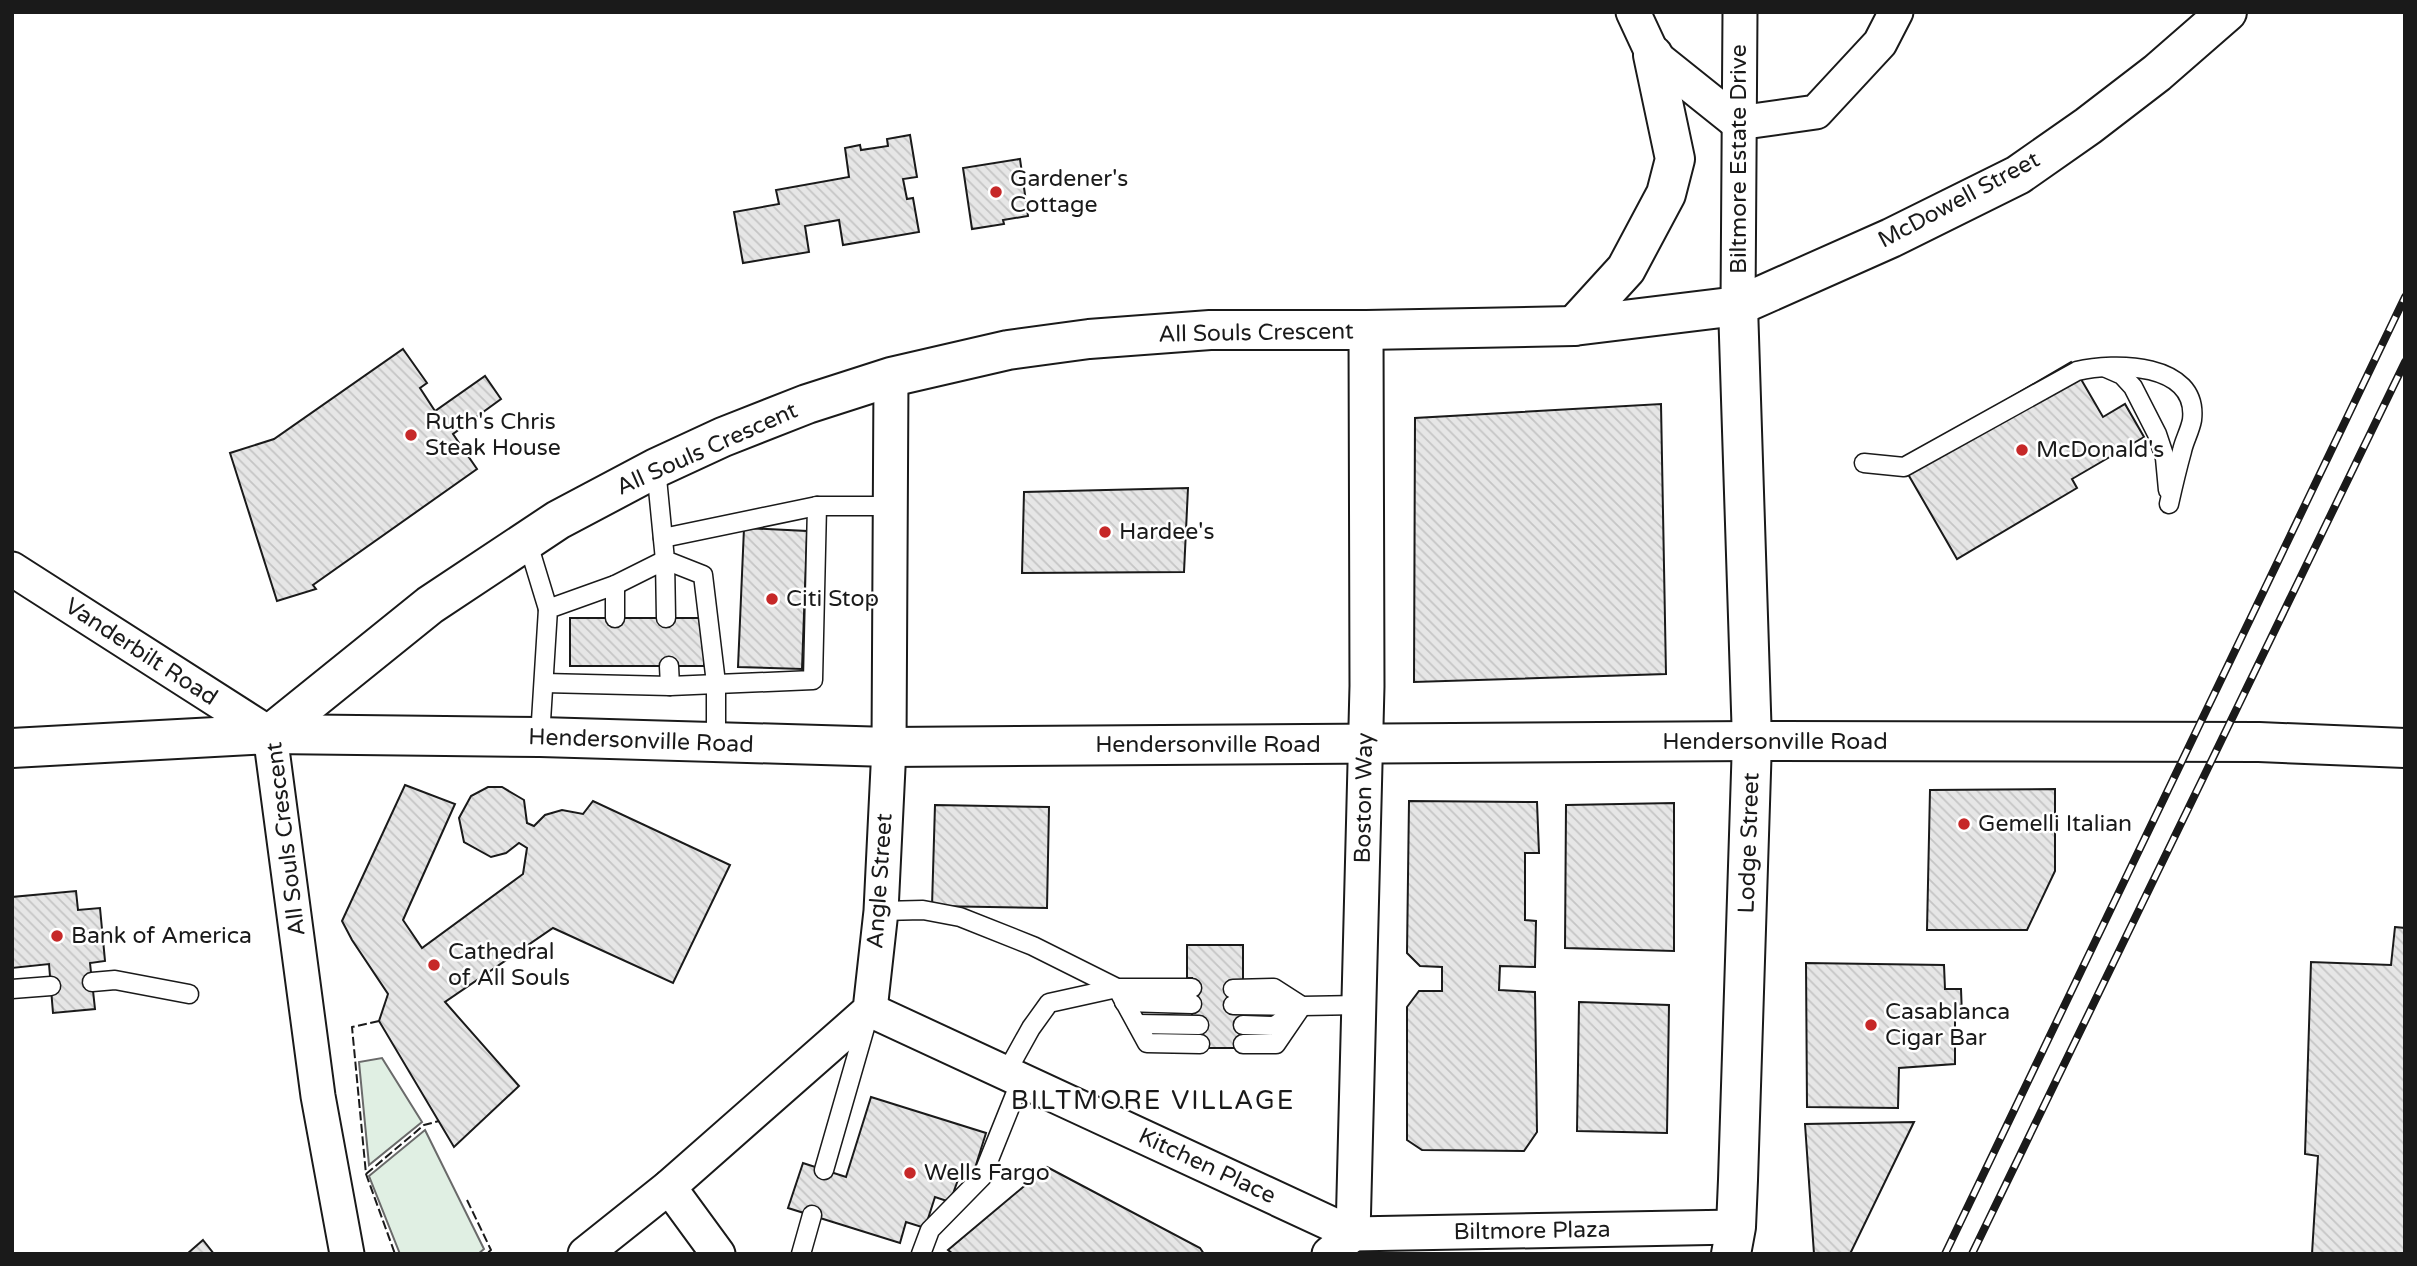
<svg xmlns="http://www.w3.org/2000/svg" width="2417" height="1266" viewBox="0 0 2417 1266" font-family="'Varela Round',sans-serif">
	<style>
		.park { fill: #e0efe3; stroke: #6a6a6a; stroke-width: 2 }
		.building { fill: url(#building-back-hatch); stroke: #1a1a1a; stroke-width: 2 }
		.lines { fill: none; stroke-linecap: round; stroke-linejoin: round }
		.lane-casing { stroke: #1a1a1a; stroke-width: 21 }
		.street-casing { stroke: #1a1a1a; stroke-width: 37 }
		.secondary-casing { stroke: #1a1a1a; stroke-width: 42 }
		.primary-casing { stroke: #1a1a1a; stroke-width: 42 }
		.lane { stroke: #fff; stroke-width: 18 }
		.street { stroke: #fff; stroke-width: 33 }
		.secondary { stroke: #fff; stroke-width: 38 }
		.primary { stroke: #fff; stroke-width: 38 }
		.rail-casing { stroke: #1a1a1a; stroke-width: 8 }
		.rail { stroke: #fff; stroke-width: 5; stroke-dasharray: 16; stroke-linecap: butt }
		.fence { stroke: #1a1a1a; stroke-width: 2; stroke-dasharray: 9 3.5; stroke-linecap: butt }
		.poi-dot { fill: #c62828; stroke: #fff; stroke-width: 2.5 }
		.labels { text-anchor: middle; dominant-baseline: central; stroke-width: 5; stroke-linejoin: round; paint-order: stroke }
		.street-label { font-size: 23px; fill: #1a1a1a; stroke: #fff }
		.poi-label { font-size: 23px; fill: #1a1a1a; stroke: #fff; text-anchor: start }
		.quarter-label { font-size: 26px; letter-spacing: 2px; fill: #1a1a1a; stroke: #fff }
	</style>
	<defs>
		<pattern id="building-back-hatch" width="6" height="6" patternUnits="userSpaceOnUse" patternTransform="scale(1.75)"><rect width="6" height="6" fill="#e6e6e6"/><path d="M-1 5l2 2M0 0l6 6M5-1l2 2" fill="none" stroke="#c5c5c5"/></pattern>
	</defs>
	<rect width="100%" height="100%" fill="#fff"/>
	<g class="park">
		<polygon points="382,1058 422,1122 369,1165 359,1062"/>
		<polygon points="425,1130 484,1249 478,1254 400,1254 369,1176"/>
	</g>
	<g class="building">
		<polygon points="910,135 917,177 903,179 907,199 913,198 919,232 843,245 839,220 805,226 809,252 743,263 734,212 779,204 776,190 849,177 845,148 860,145 861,150 888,146 887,139"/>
		<polygon points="1020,159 1028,216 1003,220 1004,224 972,229 963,168"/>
		<polygon points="403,349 427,383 420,388 435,411 485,376 501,399 453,434 477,469 313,585 316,589 277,601 230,453 274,439"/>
		<polygon points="2071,362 2103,417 2125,404 2144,437 2072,479 2077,488 1957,559 1901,462"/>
		<polygon points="1661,404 1666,674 1414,682 1415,418"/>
		<polygon points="1188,488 1184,572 1022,573 1024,492"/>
		<polygon points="744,528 807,531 802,669 738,667"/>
		<rect x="570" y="618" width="134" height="48"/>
		<polygon points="405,785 455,804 403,920 422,948 523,874 527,848 519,843 506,853 491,857 464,842 459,818 471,796 488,787 502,787 524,800 527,823 534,826 545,815 562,810 583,814 593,801 730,865 673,983 553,928 445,1002 519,1086 454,1147 379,1021 388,994 352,940 342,921"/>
		<polygon points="2055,789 2055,871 2027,930 1927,930 1930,790"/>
		<polygon points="1409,801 1537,802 1539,853 1525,853 1525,920 1536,921 1535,967 1500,966 1499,990 1535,992 1537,1132 1524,1151 1422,1150 1407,1140 1407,1007 1419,991 1442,991 1442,967 1420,966 1407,953"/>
		<polygon points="1674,803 1674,951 1565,948 1566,805"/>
		<polygon points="935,805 1049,807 1047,908 932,906"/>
		<polygon points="76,891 78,910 100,908 105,961 90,963 95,1009 53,1013 49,964 12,968 12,897"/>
		<polygon points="2395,927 2405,928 2405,1254 2312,1254 2318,1156 2305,1154 2311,962 2391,965"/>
		<polygon points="1187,945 1243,945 1243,1048 1200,1048 1199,1025 1192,1019 1192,978 1187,978"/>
		<polygon points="1806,963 1944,965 1945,989 1961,989 1962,1016 1955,1016 1955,1064 1899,1068 1898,1108 1807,1107"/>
		<polygon points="1579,1002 1669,1005 1667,1133 1577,1131"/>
		<polygon points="871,1097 986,1133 971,1181 959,1177 950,1202 935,1197 925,1228 906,1222 900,1243 788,1208 803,1163 846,1177"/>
		<polygon points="1914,1122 1850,1254 1814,1254 1805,1124"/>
		<polygon points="1047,1167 1200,1248 1204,1254 953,1254 948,1250"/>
		<polygon points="203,1240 214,1254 187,1254"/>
	</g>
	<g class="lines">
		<g class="lane-casing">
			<g id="lane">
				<polyline points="2106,368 2122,375 2133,387 2157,434 2165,458 2168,490"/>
				<path d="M1864,463L1904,467L2077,371C2113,362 2199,362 2192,420C2190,431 2184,441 2182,451C2177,469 2173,486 2169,504"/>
				<polyline points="656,468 665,560 703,575 716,683 716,744"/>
				<polyline points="663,538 817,506 890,506"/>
				<polyline points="527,540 548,609"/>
				<polyline points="615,618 615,585"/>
				<polyline points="669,666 670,686"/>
				<polyline points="544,683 670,686 813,680 817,506"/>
				<polyline points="540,737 548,609 615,585 665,560 666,618"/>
				<polyline points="881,911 923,910 960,917 1033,946 1117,988 1192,988"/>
				<polyline points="92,982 115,980 189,994"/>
				<polyline points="12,989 51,986"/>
				<polyline points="1233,989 1274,988 1302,1006 1359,1005"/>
				<polyline points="1124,1002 1192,1004"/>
				<polyline points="1233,1005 1302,1006"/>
				<polyline points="1137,1024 1199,1025"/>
				<polyline points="1243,1025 1275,1026 1291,1013"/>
				<polyline points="1243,1044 1276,1044 1302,1006"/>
				<polyline points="1006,1073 1031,1028 1049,1003 1117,988 1147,1043 1200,1044"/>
				<polyline points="824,1170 868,1017"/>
				<polyline points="801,1254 812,1215"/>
				<polyline points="921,1254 930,1230 982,1177 1021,1080"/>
			</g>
		</g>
		<g class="street-casing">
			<g id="street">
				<polyline points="1633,12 1653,55 1738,123 1816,112 1880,43 1896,12"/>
				<polyline points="1738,306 1740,12"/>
				<polyline points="12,569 270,734 318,1096 347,1254"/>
				<polyline points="870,1010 1353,1234 1736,1227"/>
				<polyline points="669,1187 718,1254"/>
				<polyline points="585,1254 669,1187 870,1010 881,911 889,747 891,377"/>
				<polyline points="1329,1254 1353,1234 1367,686 1366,330"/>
			</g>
		</g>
		<g class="secondary-casing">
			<g id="secondary">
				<polyline points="270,734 540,737 889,747 1752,741 2259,742 2405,748"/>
				<polyline points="1731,1254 1736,1227 1738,1180 1752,741 1738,306"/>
			</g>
		</g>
		<g class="primary-casing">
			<g id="primary">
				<polyline points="1574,326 1626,269 1666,194 1675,159 1653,55"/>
				<polyline points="12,748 270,734 430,605 558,520 656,468 723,437 807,404 891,377 1008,350 1089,339 1210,330 1366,330 1574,326 1738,306 1891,238 2018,175 2088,126 2157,73 2227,12"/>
			</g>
		</g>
		<use href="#lane" class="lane"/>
		<use href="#street" class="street"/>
		<use href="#secondary" class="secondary"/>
		<use href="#primary" class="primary"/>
		<g class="rail-casing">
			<g id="rail">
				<polyline points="1945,1254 2405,297"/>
				<polyline points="1972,1254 2405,362"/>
			</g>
		</g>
		<use href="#rail" class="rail"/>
		<g class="fence">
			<polyline points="379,1021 352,1027 366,1174 395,1254"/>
			<polyline points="366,1174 424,1125 439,1121"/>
			<polyline points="467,1200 491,1250 486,1254"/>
		</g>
	</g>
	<g class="poi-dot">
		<circle cx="996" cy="192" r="7"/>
		<circle cx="411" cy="435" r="7"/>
		<circle cx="2022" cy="450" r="7"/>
		<circle cx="1105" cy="532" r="7"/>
		<circle cx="772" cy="599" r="7"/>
		<circle cx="1964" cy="824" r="7"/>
		<circle cx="57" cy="936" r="7"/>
		<circle cx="434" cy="965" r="7"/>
		<circle cx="1871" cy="1025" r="7"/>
		<circle cx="910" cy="1173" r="7"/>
	</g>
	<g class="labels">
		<g class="street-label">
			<text transform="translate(1739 159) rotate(-90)">Biltmore Estate Drive</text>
			<text transform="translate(1959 200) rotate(-28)">McDowell Street</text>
			<text transform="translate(1256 333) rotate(-1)">All Souls Crescent</text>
			<text transform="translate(707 449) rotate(-24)">All Souls Crescent</text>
			<text transform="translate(141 652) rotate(33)">Vanderbilt Road</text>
			<text transform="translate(641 741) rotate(2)">Hendersonville Road</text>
			<text x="1775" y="742">Hendersonville Road</text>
			<text x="1208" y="745">Hendersonville Road</text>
			<text transform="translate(1364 798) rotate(-89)">Boston Way</text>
			<text transform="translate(286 839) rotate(-97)">All Souls Crescent</text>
			<text transform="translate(1749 843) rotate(-88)">Lodge Street</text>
			<text transform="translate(880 881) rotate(-86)">Angle Street</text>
			<text transform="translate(1207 1166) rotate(25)">Kitchen Place</text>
			<text transform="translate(1532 1231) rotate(-1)">Biltmore Plaza</text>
		</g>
		<g class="poi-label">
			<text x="1010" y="179">Gardener's<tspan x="1010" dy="26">Cottage</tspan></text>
			<text x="425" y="422">Ruth's Chris<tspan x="425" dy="26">Steak House</tspan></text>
			<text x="2036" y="450">McDonald's</text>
			<text x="1119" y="532">Hardee's</text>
			<text x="786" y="599">Citi Stop</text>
			<text x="1978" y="824">Gemelli Italian</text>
			<text x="71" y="936">Bank of America</text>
			<text x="448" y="952">Cathedral<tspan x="448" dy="26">of All Souls</tspan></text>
			<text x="1885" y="1012">Casablanca<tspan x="1885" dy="26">Cigar Bar</tspan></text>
			<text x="924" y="1173">Wells Fargo</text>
		</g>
		<g class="quarter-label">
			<text x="1153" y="1100">BILTMORE VILLAGE</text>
		</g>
	</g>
	<rect width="2417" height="1266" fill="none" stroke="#1a1a1a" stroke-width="28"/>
</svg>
